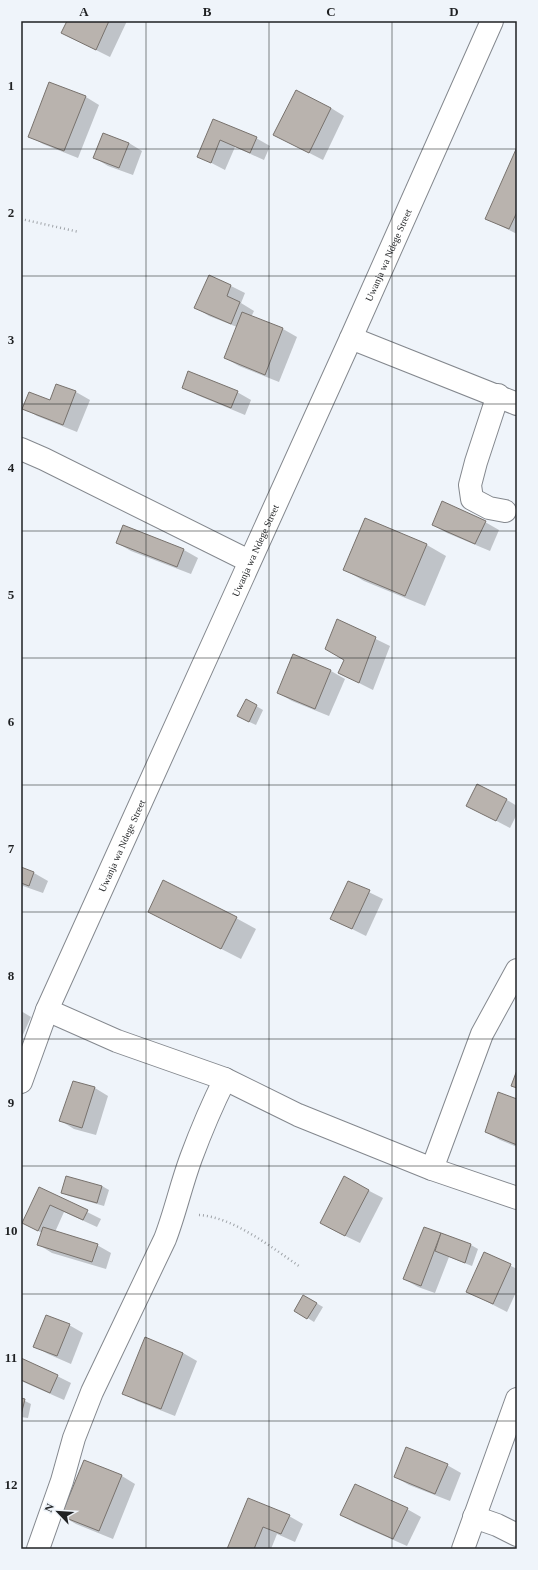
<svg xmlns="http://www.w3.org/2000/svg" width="538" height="1570" viewBox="0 0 538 1570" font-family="'Times New Roman',serif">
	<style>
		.shadow { fill: #0003 }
		.building { fill: #b9b3ae; stroke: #78726d }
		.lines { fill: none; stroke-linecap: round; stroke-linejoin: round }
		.street-casing { stroke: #84888e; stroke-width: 24 }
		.secondary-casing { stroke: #84888e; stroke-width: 24 }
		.path { stroke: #9fa3a8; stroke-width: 2.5; stroke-dasharray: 1 3; stroke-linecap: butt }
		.street { stroke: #fff; stroke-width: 22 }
		.secondary { stroke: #fff; stroke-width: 22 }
		.grid { fill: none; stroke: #1f2123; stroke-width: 1; stroke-opacity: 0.55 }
		.labels { text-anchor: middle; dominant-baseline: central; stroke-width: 3.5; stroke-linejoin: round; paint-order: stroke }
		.street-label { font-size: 10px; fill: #1f2123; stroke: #eff4fa }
		.neatline { fill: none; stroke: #1f2123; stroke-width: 1.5 }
		.grid-label { font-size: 13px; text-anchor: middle; font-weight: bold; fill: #1f2123 }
	</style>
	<rect width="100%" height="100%" fill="#eff4fa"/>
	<g class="shadow">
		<polygon points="68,21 127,21 110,57 62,33"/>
		<polygon points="86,97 99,105 78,158 43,144 29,136"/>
		<polygon points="331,108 344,116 323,160 288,142"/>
		<polygon points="214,120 256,138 270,146 264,160 235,147 225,170 198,156"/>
		<polygon points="129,143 142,151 133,175 108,166 95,158"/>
		<polygon points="517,149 517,234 487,219"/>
		<polygon points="209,276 231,286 245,293 241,303 254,311 251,317 283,329 297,337 279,382 239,366 225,358 237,327 209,316 196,308"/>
		<polygon points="57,385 76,392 90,400 77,432 37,416 24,408 51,401"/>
		<polygon points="183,387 237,392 251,400 245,415 197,395"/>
		<polygon points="485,522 499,530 490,551 447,533 433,525"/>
		<polygon points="124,526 184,550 198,558 191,574 131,551 117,543"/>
		<polygon points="427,545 446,556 425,606 364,581 345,570"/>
		<polygon points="337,620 390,646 373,690 339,673 345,659"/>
		<polygon points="294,656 331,671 345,679 329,716 292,701 278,693"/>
		<polygon points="246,700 263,710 256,725 245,720"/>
		<polygon points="507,800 517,806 517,814 510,828 468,806"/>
		<polygon points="21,868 34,873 48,881 43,893 23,886 21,893"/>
		<polygon points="348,882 383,899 366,936 332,919"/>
		<polygon points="149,912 236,918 256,929 241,959"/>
		<polygon points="21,1011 31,1017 21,1039"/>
		<polygon points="73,1082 95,1088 108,1096 96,1135 74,1129 61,1121"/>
		<polygon points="517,1100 517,1147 500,1140 486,1132"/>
		<polygon points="344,1178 383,1198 360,1243 335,1231"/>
		<polygon points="102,1186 109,1190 104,1206 69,1196 62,1193"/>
		<polygon points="39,1188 101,1219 97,1227 64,1212 55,1232 97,1245 111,1253 106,1269 52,1253 39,1245 42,1233 23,1223"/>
		<polygon points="425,1228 471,1245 478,1249 472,1266 449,1257 435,1293 418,1287 404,1279"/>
		<polygon points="485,1253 517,1269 517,1290 507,1312 468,1292"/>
		<polygon points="304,1296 323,1307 314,1322 295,1310"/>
		<polygon points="69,1325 83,1333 71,1364 48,1354 34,1346"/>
		<polygon points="146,1338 183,1353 197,1361 175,1416 137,1401 124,1393"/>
		<polygon points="21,1360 57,1376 71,1383 64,1400 21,1381"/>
		<polygon points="21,1399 31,1404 28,1418 21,1417"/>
		<polygon points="447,1465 461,1473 450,1501 409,1485 395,1477"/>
		<polygon points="122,1476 135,1484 113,1539 76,1524 62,1516"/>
		<polygon points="249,1499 289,1516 303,1524 295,1542 277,1534 271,1549 228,1549"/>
		<polygon points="407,1509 421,1517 407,1546 355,1523 342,1515"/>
	</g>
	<g class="building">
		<polygon points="67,21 109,21 96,50 61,33"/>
		<polygon points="49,82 86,96 64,151 28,137"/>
		<polygon points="296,90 331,108 309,153 273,135"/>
		<polygon points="213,119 257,137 250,153 220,140 211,163 197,157"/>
		<polygon points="103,133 129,143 119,168 93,158"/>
		<polygon points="517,147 517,212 509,229 485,219"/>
		<polygon points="209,275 231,285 227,296 240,302 231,324 194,308"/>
		<polygon points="242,312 283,328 265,375 224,358"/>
		<polygon points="188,371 238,391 231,408 182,388"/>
		<polygon points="56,384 76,391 63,425 22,409 29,392 50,400"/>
		<polygon points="442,501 486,521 475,544 432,525"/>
		<polygon points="365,518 427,544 405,596 343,570"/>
		<polygon points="123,525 184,549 177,567 116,543"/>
		<polygon points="337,619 376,637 359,683 338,673 344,660 325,649"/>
		<polygon points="293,654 331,670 315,709 277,693"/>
		<polygon points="246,699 257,705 249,722 237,716"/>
		<polygon points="477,784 507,799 496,821 466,806"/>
		<polygon points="21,867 34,872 29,886 21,883"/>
		<polygon points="163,880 237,917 221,949 148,912"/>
		<polygon points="348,881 370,890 352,929 330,919"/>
		<polygon points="517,1070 517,1088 511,1086"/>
		<polygon points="73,1081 95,1087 82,1128 59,1121"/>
		<polygon points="498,1092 517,1099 517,1145 485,1132"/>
		<polygon points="66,1176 102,1186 97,1203 61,1193"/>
		<polygon points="344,1176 369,1190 345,1236 320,1223"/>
		<polygon points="39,1187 88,1210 83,1220 50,1205 38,1231 22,1223"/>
		<polygon points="43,1227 98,1244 92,1262 37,1245"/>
		<polygon points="424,1227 441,1233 421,1286 403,1279"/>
		<polygon points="441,1233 471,1244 465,1263 435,1251"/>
		<polygon points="484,1252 511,1264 493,1304 466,1292"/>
		<polygon points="303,1295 317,1303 307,1319 294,1311"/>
		<polygon points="46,1315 70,1324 57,1356 33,1347"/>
		<polygon points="145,1337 183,1353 161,1409 122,1394"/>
		<polygon points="21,1358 58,1375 50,1393 21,1380"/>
		<polygon points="21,1398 25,1399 21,1415"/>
		<polygon points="406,1447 448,1464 435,1494 394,1477"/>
		<polygon points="84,1460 122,1475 99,1531 61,1516"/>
		<polygon points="355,1484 408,1508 393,1539 340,1515"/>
		<polygon points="248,1498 290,1515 281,1534 263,1527 254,1549 227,1549"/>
	</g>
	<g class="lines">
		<g class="street-casing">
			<g id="street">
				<polyline points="351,338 517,404"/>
				<polyline points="498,395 476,462 470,485 472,499 489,508 505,511"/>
				<polyline points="21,449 44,459 249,561"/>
				<polyline points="432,1169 482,1034 517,970"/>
				<polyline points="474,1517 497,1525 517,1535"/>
				<path d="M38,1549L62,1481L74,1438L92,1392L165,1239C175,1213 181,1185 191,1158C201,1131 212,1105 225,1079"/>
				<polyline points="463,1549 517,1399"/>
			</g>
		</g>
		<g class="secondary-casing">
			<g id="secondary">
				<polyline points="47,1010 117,1041 225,1079 298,1115 432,1169 517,1198"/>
				<path id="s1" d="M21,1082L47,1010L351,338L492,21"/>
			</g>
		</g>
		<g class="path">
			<polyline points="21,219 79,232"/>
			<path d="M199,1215C233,1217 271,1247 299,1266"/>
		</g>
		<use href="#street" class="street"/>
		<use href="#secondary" class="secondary"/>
	</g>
	<path class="grid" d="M146,21V1549M269,21V1549M392,21V1549M21,149H517M21,276H517M21,404H517M21,531H517M21,658H517M21,785H517M21,912H517M21,1039H517M21,1166H517M21,1294H517M21,1421H517"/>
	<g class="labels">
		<g class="street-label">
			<text stroke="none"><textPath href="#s1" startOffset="905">Uwanja wa Ndege Street</textPath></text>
			<text stroke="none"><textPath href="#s1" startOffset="581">Uwanja wa Ndege Street</textPath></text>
			<text stroke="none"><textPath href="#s1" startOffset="257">Uwanja wa Ndege Street</textPath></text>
		</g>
	</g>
	<rect width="538" height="1570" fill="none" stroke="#eff4fa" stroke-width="44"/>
	<g transform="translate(58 1512) rotate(295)" stroke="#eff4fa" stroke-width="3" paint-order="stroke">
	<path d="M0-3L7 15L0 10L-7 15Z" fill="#1f2123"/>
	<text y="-6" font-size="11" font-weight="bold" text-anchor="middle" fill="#1f2123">N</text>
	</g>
	<rect x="22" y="22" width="494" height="1526" class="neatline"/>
	<g class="grid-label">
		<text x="84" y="16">A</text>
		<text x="207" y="16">B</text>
		<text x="331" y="16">C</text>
		<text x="454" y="16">D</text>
		<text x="11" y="90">1</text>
		<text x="11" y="217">2</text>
		<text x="11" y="344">3</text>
		<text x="11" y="472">4</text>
		<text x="11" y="599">5</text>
		<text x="11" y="726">6</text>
		<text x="11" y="853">7</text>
		<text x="11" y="980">8</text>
		<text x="11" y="1107">9</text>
		<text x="11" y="1235">10</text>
		<text x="11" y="1362">11</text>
		<text x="11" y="1489">12</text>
	</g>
</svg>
